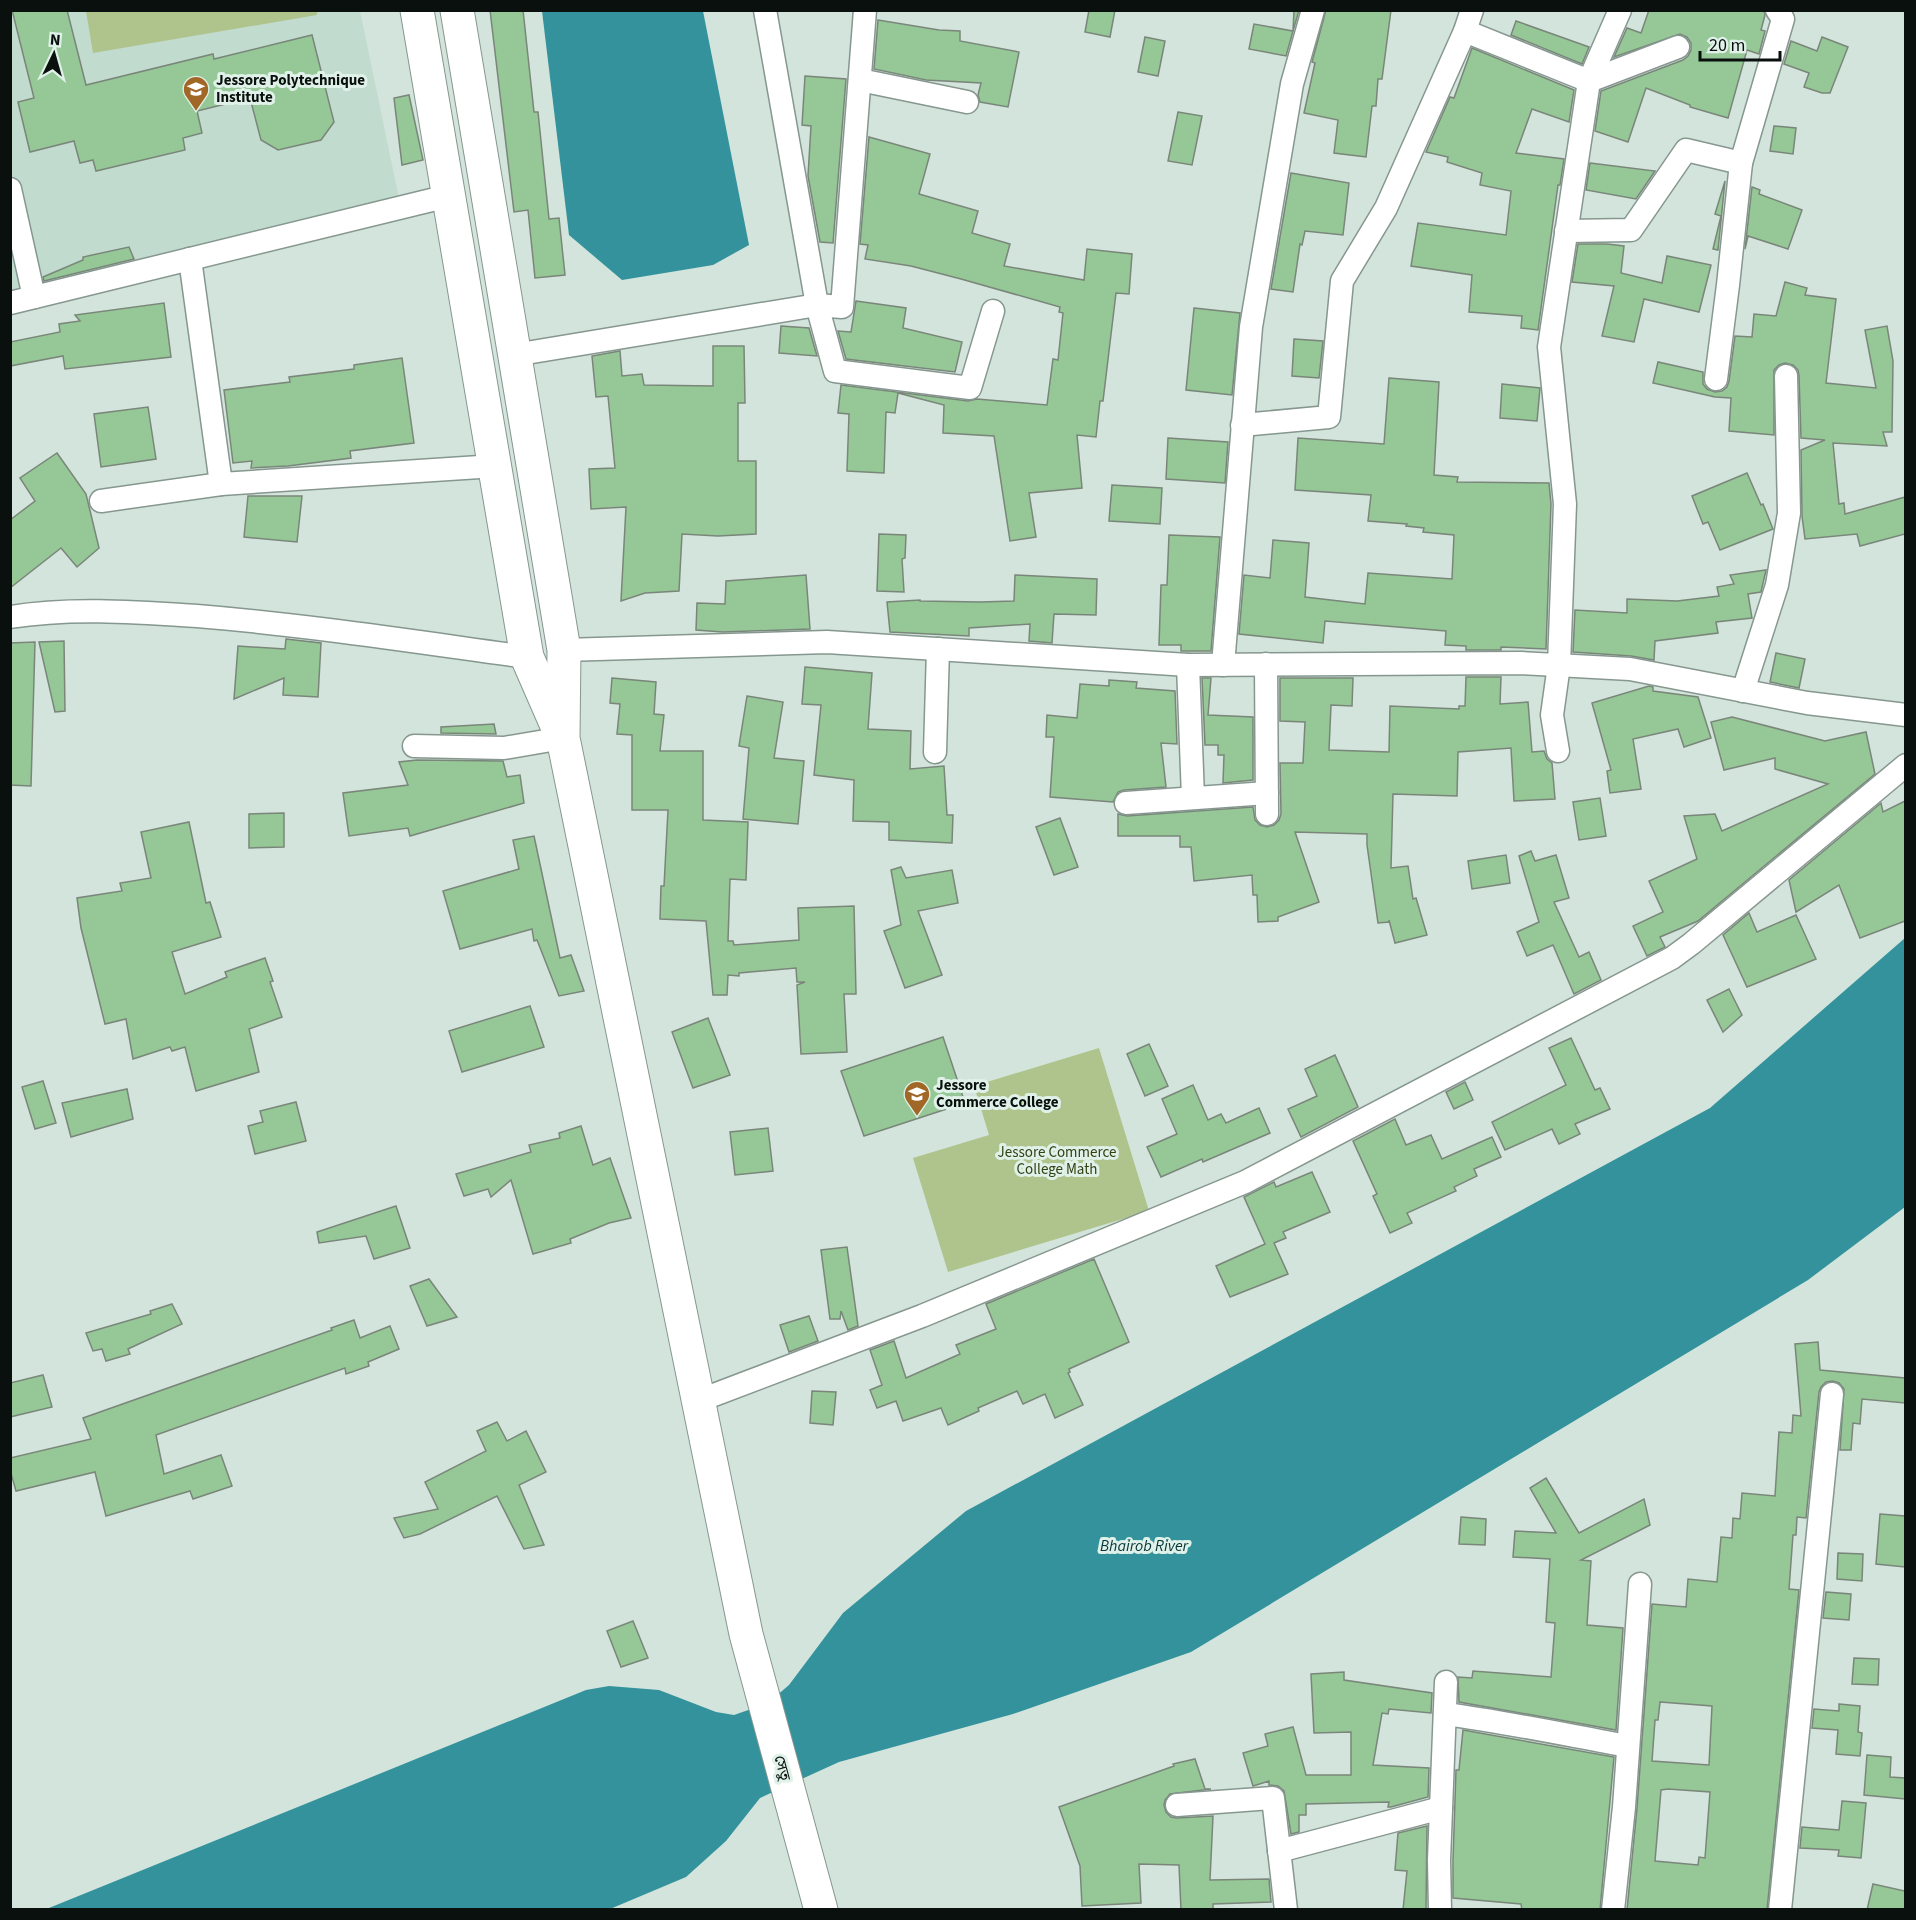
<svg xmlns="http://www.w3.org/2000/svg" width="1916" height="1920" viewBox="0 0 1916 1920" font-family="'Source Sans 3','Noto Sans Bengali',sans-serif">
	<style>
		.built { fill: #c1dbcf }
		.green { fill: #afc48c }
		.water { fill: #33929c }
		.building { fill: #95c896; stroke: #7a867a; stroke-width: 1.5; fill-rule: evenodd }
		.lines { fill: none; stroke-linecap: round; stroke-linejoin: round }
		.minor-casing { stroke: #86978f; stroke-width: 25 }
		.trunk-casing { stroke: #86978f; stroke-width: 35 }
		.minor { stroke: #fff; stroke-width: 22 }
		.trunk { stroke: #fff; stroke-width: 33 }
		.labels { text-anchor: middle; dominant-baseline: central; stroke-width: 6; stroke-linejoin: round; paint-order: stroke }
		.poi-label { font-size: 15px; font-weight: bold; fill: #09100d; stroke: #dff1e8; text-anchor: start }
		.park-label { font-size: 15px; fill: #324012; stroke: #dff1e8 }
		.street-label { font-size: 15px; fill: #09100d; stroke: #dff1e8 }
		.water-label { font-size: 16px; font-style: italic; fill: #073439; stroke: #dff1e8 }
	</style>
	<rect width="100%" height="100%" fill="#d2e4db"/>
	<polygon class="built" points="10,11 360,11 402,213 11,303"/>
	<g class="green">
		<polygon points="317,11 317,15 93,53 86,11"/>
		<polygon points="1099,1048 1149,1211 948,1272 913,1158 989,1135 974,1086"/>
	</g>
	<g class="water">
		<polygon points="542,11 703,11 749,245 713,265 622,280 569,235"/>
		<polygon points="1905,938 1905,1207 1808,1280 1191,1652 1013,1714 839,1762 760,1798 726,1841 686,1877 610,1909 44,1910 586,1690 609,1686 659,1690 716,1712 734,1715 768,1703 789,1685 843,1613 966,1511 1710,1108"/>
	</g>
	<g class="building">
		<polygon points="12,10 67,10 86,85 213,54 214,59 312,35 334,122 321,140 278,150 261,140 250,98 197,111 202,133 183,138 185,150 96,171 93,160 80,163 74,141 30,152 18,102 34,98"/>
		<polygon points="490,10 523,10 534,112 538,112 549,219 559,218 565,275 535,278 528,210 514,212"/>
		<polygon points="1089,10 1115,10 1110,37 1085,32"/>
		<polygon points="1294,10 1299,10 1286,56 1249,49 1254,24 1293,31"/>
		<polygon points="1326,10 1391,10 1382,79 1378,79 1376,106 1372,106 1366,157 1334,153 1338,120 1304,113 1315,63 1312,62"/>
		<polygon points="1649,10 1764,10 1765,15 1761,30 1765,31 1759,54 1747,50 1728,118 1690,107 1690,105 1646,88 1628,142 1595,131 1601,91 1683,60 1688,56 1691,50 1691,43 1687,37 1680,34 1614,57 1627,28 1641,33"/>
		<polygon points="878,20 939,30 960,31 960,41 1019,52 1008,107 980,102 978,95 981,83 926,80 874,69"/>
		<polygon points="1516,21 1589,47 1582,64 1511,35"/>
		<polygon points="1145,37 1165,41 1158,76 1138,72"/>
		<polygon points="1822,37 1848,47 1830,93 1822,93 1804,87 1809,73 1784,64 1791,41 1817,51"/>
		<polygon points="1472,48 1574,90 1569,122 1532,109 1516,153 1564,159 1560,185 1558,185 1538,330 1521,328 1522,316 1469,312 1472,275 1411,266 1418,223 1506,235 1511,191 1480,185 1482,173 1447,162 1448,157 1426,152 1450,97 1454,98"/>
		<polygon points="805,76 846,79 833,243 820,242 808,176 811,126 802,125"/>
		<polygon points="409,95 423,160 402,165 394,98"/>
		<polygon points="1178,112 1202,116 1192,165 1168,161"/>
		<polygon points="1774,126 1796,128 1793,154 1770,151"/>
		<polygon points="869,137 930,154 919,194 978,211 972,233 1010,244 1004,266 1084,280 1087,249 1132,254 1129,294 1116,293 1103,401 1100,401 1096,437 1077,435 1082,488 1029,493 1036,537 1010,541 994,436 943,433 944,405 898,393 895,413 886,412 884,473 847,471 849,414 838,413 841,385 968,401 977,399 1047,405 1053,359 1058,360 1063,313 1059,312 1060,307 961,279 911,266 865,259 868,245 860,244"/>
		<polygon points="1590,163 1655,171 1636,199 1586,190"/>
		<polygon points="1291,173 1349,183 1343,235 1305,231 1302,245 1300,244 1293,292 1271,289"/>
		<polygon points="1725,181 1718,250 1713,249 1721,216 1715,214"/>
		<polygon points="1752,187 1760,190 1759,194 1802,210 1788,249 1748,236 1745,249"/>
		<polygon points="1578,244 1607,244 1624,246 1621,273 1662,283 1667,256 1711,265 1699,312 1644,299 1634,342 1602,336 1614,286 1572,282"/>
		<polygon points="129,247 134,259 44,281 43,277 83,260 83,257"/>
		<polygon points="1785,282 1807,288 1805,295 1836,299 1826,383 1876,388 1865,330 1887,326 1893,361 1892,432 1883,432 1887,446 1833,443 1839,504 1844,503 1845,514 1905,497 1905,534 1860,546 1857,534 1805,539 1802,516 1801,450 1825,440 1801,438 1799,376 1798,370 1793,365 1785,363 1779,365 1774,370 1774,435 1729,431 1731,398 1715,397 1653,383 1658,362 1703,372 1703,384 1707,389 1715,392 1722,391 1727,387 1729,381 1735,336 1752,337 1754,314 1776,316"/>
		<polygon points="856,301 906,308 903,328 962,342 955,372 846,359 838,331 851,332"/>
		<polygon points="164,303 171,357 65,369 63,356 10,366 10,342 60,332 59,324 80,321 75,315"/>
		<polygon points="1194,308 1240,313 1232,395 1186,390"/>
		<polygon points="781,326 809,328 817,356 779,353"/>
		<polygon points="1294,339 1323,341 1319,378 1292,376"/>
		<polygon points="713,346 744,346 745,403 738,403 738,461 756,461 756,534 718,536 682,534 679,591 645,593 621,601 626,507 591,509 589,469 615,468 608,396 596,397 592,356 620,351 622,376 642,374 644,385 713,386"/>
		<polygon points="402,358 414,443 350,451 351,458 288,466 251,468 252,461 233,463 224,390 290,382 289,377 354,369 354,365"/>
		<polygon points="1389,378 1439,382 1434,475 1458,477 1457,482 1549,483 1551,504 1546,649 1501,647 1501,650 1466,650 1466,646 1445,645 1446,631 1325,621 1323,643 1239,634 1244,575 1270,578 1273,540 1309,543 1305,597 1365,604 1368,573 1452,579 1454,535 1423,532 1424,528 1406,526 1407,524 1368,521 1371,495 1295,490 1298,438 1384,444"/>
		<polygon points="1502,384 1540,388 1537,421 1500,418"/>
		<polygon points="148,407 156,459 101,467 94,414"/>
		<polygon points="1168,438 1228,442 1225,483 1166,479"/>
		<polygon points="57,453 86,494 99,548 77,567 61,548 10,588 10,520 35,501 20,478"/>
		<polygon points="1747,473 1761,505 1763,504 1773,529 1720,550 1708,522 1703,524 1692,496"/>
		<polygon points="1112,485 1162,488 1160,524 1109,521"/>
		<polygon points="248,496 302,496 297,542 244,537"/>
		<polygon points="879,534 906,535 905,558 902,559 904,592 877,591"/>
		<polygon points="1169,535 1220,537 1211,651 1181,651 1181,645 1159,645 1161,585 1167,585"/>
		<polygon points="1766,570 1761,592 1748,594 1752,618 1716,622 1718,633 1655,641 1654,660 1631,656 1573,652 1575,610 1627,613 1627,599 1677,601 1719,596 1717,587 1734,584 1730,575"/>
		<polygon points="806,575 810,629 723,632 696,630 697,603 725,604 726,581"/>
		<polygon points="1015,575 1097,579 1096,615 1054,614 1052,643 1029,641 1030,624 969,628 969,636 890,632 887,602 920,600 920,601 980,602 1014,601"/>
		<polygon points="286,639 321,643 318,697 283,695 284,678 234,699 238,646 285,649"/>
		<polygon points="64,641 65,711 55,712 39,642"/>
		<polygon points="35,642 31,786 10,785 10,643"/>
		<polygon points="1776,653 1805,659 1799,688 1770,682"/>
		<polygon points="805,667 872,673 868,729 911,731 910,769 944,766 947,815 953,815 952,843 889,840 889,822 853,821 854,780 814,775 821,705 802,704"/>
		<polygon points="1466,677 1501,677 1500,704 1528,702 1532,752 1544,751 1547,759 1552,763 1555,799 1514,801 1511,748 1458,752 1457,796 1393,794 1391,868 1408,866 1413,899 1416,898 1427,935 1395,943 1389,920 1389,922 1378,923 1367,845 1367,834 1295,832 1319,902 1278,917 1278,921 1258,922 1257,895 1253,895 1252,875 1194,881 1191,847 1180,847 1180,836 1118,836 1118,814 1127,816 1253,807 1255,820 1260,825 1267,827 1274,825 1279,820 1281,814 1280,763 1303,763 1305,722 1280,721 1280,678 1353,678 1352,706 1331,705 1329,750 1389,752 1390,706 1459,709 1459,706 1465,706"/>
		<polygon points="612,678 656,682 654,714 664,715 660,751 703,751 703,820 748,822 746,880 730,879 728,941 733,941 734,945 799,940 798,908 854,906 856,994 844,994 847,1052 801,1054 797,985 805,982 797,982 796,968 739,973 739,976 728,975 727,995 713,995 706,921 660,919 661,886 664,886 668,810 632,810 632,735 617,734 620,704 610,703"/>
		<polygon points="1202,678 1211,678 1208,715 1253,717 1253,780 1223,783 1224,755 1218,755 1218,745 1205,745"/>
		<polygon points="1109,680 1137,682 1136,688 1175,691 1177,744 1161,743 1166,787 1124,790 1118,792 1113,802 1050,797 1054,737 1046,737 1047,715 1077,718 1080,684 1109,686"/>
		<polygon points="1649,686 1653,687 1653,691 1698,697 1711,738 1684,747 1678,729 1633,739 1641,789 1610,793 1607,771 1611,770 1592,703"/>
		<polygon points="747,696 783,702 774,758 804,761 798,824 743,819 749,748 739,746"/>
		<polygon points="1732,717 1825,741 1866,732 1875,774 1698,921 1660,937 1665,947 1647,956 1633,926 1663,912 1649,881 1697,859 1684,816 1715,814 1722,831 1828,784 1775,769 1775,758 1724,770 1711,722"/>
		<polygon points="494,724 496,734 441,733 441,727"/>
		<polygon points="417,760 503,761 507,777 520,775 524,803 410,836 408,828 349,836 343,793 408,785 399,762"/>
		<polygon points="1600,798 1606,836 1579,840 1573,802"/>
		<polygon points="1905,801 1905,921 1860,938 1839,885 1796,912 1789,880 1881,803 1883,812"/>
		<polygon points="284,813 284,847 249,848 249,814"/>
		<polygon points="1060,818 1078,867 1054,875 1036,827"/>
		<polygon points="189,822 206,903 210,902 221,937 172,952 185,994 227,977 225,972 265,958 273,981 270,982 282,1017 249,1029 259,1072 196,1091 185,1047 172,1051 170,1047 133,1059 126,1019 105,1024 81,928 77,898 122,891 120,883 151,878 141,832"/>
		<polygon points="534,836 560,958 571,955 584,991 559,996 537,940 534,941 532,929 460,949 443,891 519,869 513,840"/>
		<polygon points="1531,851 1535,861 1556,855 1569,898 1554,902 1579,957 1589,952 1601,980 1574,994 1553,945 1527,956 1517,932 1539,922 1519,856"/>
		<polygon points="1506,855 1510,883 1472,889 1468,861"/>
		<polygon points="901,867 906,878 952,870 958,903 918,911 942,975 905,988 884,931 901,925 891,870"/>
		<polygon points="1749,913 1757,932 1796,915 1816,959 1747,987 1723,935"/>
		<polygon points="1729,989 1742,1015 1723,1032 1707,1000"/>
		<polygon points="530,1006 544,1047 462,1072 449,1031"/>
		<polygon points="708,1018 730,1075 693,1088 672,1032"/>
		<polygon points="943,1037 965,1103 864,1136 841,1071"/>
		<polygon points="1571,1038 1595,1090 1600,1088 1610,1109 1575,1124 1580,1134 1559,1144 1552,1129 1505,1150 1492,1122 1566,1085 1549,1048"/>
		<polygon points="1149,1044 1168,1086 1145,1096 1127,1054"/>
		<polygon points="1335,1055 1358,1107 1301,1137 1288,1109 1317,1096 1305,1069"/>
		<polygon points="43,1081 56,1123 35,1129 22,1087"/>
		<polygon points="1465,1082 1473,1100 1454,1109 1446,1092"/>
		<polygon points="1193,1085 1208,1120 1221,1114 1226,1123 1259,1108 1270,1133 1203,1162 1202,1159 1161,1177 1147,1147 1177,1134 1162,1099"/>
		<polygon points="127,1089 133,1119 71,1137 62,1103"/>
		<polygon points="296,1102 306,1141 255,1154 248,1126 263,1122 260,1111"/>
		<polygon points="1395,1119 1406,1145 1431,1135 1442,1159 1492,1137 1501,1157 1474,1169 1477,1176 1454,1187 1456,1191 1407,1213 1412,1223 1390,1233 1373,1196 1377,1194 1353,1141"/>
		<polygon points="581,1126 593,1165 610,1158 631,1218 609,1223 570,1239 571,1243 533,1254 511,1180 491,1197 488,1189 464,1196 456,1174 531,1152 529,1145 560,1138 559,1133"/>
		<polygon points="768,1128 773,1171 735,1175 730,1132"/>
		<polygon points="1312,1172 1330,1212 1283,1232 1286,1238 1274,1243 1288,1274 1230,1297 1216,1266 1265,1244 1244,1197 1274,1182 1276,1187"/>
		<polygon points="396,1206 410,1248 374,1259 366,1236 319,1243 317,1232"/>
		<polygon points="847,1247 858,1326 848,1330 841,1311 840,1319 830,1319 821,1250"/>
		<polygon points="1094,1259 1129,1342 1069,1369 1070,1372 1068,1373 1083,1405 1055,1418 1045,1394 1023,1404 1017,1391 978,1408 979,1411 948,1425 941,1408 903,1421 896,1401 877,1408 870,1390 882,1385 870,1350 894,1341 906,1378 960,1354 956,1345 996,1329 986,1304"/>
		<polygon points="429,1279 457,1317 427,1326 410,1286"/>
		<polygon points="172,1304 182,1324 128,1349 130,1354 106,1361 102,1349 93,1351 86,1333 151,1314 150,1311"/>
		<polygon points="809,1316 818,1341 789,1352 780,1325"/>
		<polygon points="354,1320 360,1338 390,1326 399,1349 368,1362 369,1366 346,1374 345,1368 156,1435 164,1474 221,1455 232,1486 193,1499 190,1491 106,1516 95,1472 16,1491 10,1470 10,1458 91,1439 83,1418 332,1330 331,1328"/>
		<path d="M1818,1342L1820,1370L1905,1378V1403L1862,1399L1860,1424L1853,1423L1851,1450H1840L1844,1389L1839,1383L1833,1381L1826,1382L1821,1387L1819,1392L1806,1518L1797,1517L1796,1535H1793L1789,1589L1799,1590L1767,1910H1627L1637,1808L1652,1604L1686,1607L1688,1579L1717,1582L1721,1537L1732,1538L1733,1518L1740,1519L1742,1493L1775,1496L1779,1432L1792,1433L1793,1415L1801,1416L1795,1344ZM1660,1702L1712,1706L1709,1765L1652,1761L1655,1720H1658ZM1668,1789L1710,1792L1705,1858L1699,1857L1698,1865L1655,1861L1661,1790Z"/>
		<polygon points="43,1375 52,1407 10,1417 10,1383"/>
		<polygon points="812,1391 836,1392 833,1425 810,1423"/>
		<polygon points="497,1422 507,1441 526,1431 546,1472 519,1485 544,1545 524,1549 497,1496 420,1534 404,1538 394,1518 438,1509 425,1482 486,1451 477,1431"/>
		<polygon points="1546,1478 1579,1533 1644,1499 1650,1525 1581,1560 1591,1561 1587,1625 1623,1628 1616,1730 1459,1702 1458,1677 1472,1678 1473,1671 1551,1677 1555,1623 1546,1622 1550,1559 1513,1557 1515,1531 1556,1533 1530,1488"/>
		<polygon points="1880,1514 1905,1516 1905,1567 1876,1564"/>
		<polygon points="1461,1517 1486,1519 1485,1545 1459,1544"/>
		<polygon points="1838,1553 1863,1554 1862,1581 1837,1579"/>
		<polygon points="1826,1592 1851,1594 1849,1620 1823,1618"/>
		<polygon points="633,1621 648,1658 621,1667 607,1631"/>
		<polygon points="1854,1658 1879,1659 1878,1685 1852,1684"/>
		<polygon points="1344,1672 1344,1680 1432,1693 1431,1713 1389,1709 1388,1714 1382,1713 1373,1765 1429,1768 1428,1797 1391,1807 1388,1807 1389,1802 1306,1804 1306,1815 1299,1815 1299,1832 1291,1834 1284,1791 1278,1786 1269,1785 1269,1781 1253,1786 1243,1753 1268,1746 1265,1734 1293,1727 1306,1775 1351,1775 1351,1732 1314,1733 1311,1674"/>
		<polygon points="1839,1704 1860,1706 1858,1732 1862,1733 1860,1756 1836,1754 1838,1730 1812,1728 1814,1709 1839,1711"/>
		<polygon points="1463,1730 1614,1757 1600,1910 1522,1910 1521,1904 1453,1898 1453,1860 1456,1770 1459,1770"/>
		<polygon points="1867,1755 1891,1757 1890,1777 1905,1778 1905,1799 1864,1795"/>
		<polygon points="1195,1759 1205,1789 1211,1789 1170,1794 1165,1800 1164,1805 1166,1812 1171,1817 1177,1818 1213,1816 1210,1880 1269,1879 1271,1902 1213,1904 1213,1910 1181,1910 1179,1865 1139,1864 1141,1903 1082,1906 1080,1866 1059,1807 1174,1766 1173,1764"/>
		<polygon points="1842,1801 1866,1803 1861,1858 1838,1856 1839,1850 1800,1848 1802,1827 1839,1830"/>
		<polygon points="1427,1826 1426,1910 1403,1910 1407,1871 1395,1870 1398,1833"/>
		<polygon points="1873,1884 1905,1891 1905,1910 1867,1910"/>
	</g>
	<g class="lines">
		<g class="minor-casing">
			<g id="minor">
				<polyline points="765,10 817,305 835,371 970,388 993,311"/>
				<polyline points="1465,31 1589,81 1678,47"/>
				<polyline points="860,80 967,102"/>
				<polyline points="10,189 34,297"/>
				<polyline points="1566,231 1631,230 1686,150 1741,163 1783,19 1777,10"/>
				<polyline points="190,259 221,484 495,466"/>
				<polyline points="10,303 448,196"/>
				<polyline points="514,355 817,305 842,307 865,10"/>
				<polyline points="1716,379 1728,285 1741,163"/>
				<polyline points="1242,425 1329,417 1342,281 1386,208 1465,31 1472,10"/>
				<polyline points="101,501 221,484"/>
				<path d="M10,617C71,607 136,612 197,616C307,625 417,642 527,657"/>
				<polyline points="564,650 827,642 1188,665 1521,663 1630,669 1807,703 1906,715"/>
				<polyline points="1266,664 1267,814"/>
				<polyline points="1188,665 1193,798"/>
				<polyline points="1223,665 1251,327 1292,84 1313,10"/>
				<polyline points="1743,691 1777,585 1789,513 1786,376"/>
				<polyline points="414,746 504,748 563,738"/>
				<polyline points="1558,751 1552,715 1559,665 1565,504 1549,347 1589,81 1620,10"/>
				<polyline points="935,752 938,649"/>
				<polyline points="1126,803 1267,793"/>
				<polyline points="698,1401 922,1316 1245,1182 1672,958 1691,944 1906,765"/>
				<path d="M1445,1714C1506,1722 1567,1735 1628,1746"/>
				<polyline points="1177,1805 1273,1798 1286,1910"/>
				<polyline points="1279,1851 1441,1808"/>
				<polyline points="1440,1910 1439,1860 1446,1682"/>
				<polyline points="1613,1910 1624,1807 1640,1584"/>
				<polyline points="1780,1910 1832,1394"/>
			</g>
		</g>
		<g class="trunk-casing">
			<g id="trunk">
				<polyline points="417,10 527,657 558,728"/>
				<polyline points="457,10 564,650 563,738 746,1634 821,1910"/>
			</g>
		</g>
		<use href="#minor" class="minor"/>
		<use href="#trunk" class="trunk"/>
	</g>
	<defs>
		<g id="university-pin" transform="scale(1.35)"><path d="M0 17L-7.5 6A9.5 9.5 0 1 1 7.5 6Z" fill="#a16726" stroke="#dff1e8"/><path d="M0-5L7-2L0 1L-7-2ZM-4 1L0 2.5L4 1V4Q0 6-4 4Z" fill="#fff"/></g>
	</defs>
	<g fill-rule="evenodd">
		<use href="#university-pin" x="196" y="89"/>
		<use href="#university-pin" x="917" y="1094"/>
	</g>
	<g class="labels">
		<g class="poi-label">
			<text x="216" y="80">Jessore Polytechnique<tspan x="216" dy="17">Institute</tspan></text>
			<text x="936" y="1085">Jessore<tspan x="936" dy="17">Commerce College</tspan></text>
		</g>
		<g class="park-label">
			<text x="1057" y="1152">Jessore Commerce<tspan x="1057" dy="17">College Math</tspan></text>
		</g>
		<g class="street-label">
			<text transform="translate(782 1768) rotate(75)">সেতু</text>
		</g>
		<g class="water-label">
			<text x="1144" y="1546">Bhairob River</text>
		</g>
	</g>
	<rect width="1916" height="1920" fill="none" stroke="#09100d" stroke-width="24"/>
	<g transform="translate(54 54) rotate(5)" stroke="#dff1e8" stroke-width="4.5" paint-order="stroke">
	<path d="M0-4.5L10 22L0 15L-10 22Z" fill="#09100d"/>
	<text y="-9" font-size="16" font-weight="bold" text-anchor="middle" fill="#09100d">N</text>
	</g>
	<path d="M1700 51v9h80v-9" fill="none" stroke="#09100d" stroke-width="3"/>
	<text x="1709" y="51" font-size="18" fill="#09100d" stroke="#dff1e8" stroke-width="4.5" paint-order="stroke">20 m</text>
</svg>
